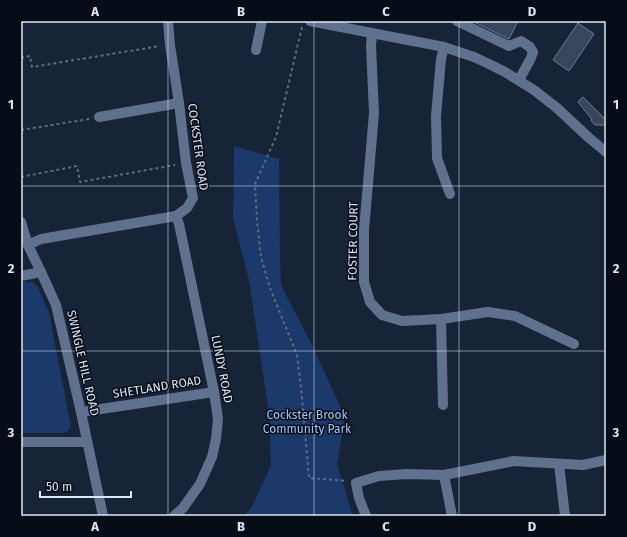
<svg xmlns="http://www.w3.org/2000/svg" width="627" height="537" viewBox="0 0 627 537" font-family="'Fira Sans',sans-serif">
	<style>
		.green { fill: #1b396a }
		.building { fill: #37465c; stroke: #6b7b94 }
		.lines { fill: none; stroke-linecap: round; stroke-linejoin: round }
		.path { stroke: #606b7d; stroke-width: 2; stroke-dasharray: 3 3; stroke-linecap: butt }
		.minor { stroke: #60718d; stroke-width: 10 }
		.grid { fill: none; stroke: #dde6f5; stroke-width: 1; stroke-opacity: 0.55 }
		.labels { text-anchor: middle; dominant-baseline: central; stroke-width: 3; stroke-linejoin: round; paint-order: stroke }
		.street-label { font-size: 12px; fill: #dde6f5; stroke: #070d16 }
		.park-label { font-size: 12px; fill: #a3c4f8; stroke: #070d16 }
		.neatline { fill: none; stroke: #dde6f5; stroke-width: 1.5 }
		.grid-label { font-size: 13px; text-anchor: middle; font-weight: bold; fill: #dde6f5 }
	</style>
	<rect width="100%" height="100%" fill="#172438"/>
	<g class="green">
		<polygon points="234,146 279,159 280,256 281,285 311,343 345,417 337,464 353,516 244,516 253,505 271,465 269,413 249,280 233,218"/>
		<polygon points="21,282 32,282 38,287 49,313 71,427 66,432 64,433 21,433"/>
	</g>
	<g class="building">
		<polygon points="472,21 518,21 509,39"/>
		<polygon points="578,23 594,34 569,71 553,60"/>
		<polygon points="583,97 606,120 606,125 595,125 592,122 591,118 578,102"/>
	</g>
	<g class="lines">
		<g class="path">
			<polyline points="302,27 276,137 255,184 257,221 261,257 270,288 297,355 301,387 309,478 347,481"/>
			<polyline points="21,58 30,56 32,67 160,46"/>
			<polyline points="21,130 89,119"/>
			<polyline points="21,177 77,166 80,182 175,165"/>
		</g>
		<g class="minor">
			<polyline points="310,21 444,47 474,57 489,64 505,72 534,90 557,108 588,137 606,152"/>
			<polyline points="457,21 509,46 521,41 530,47 533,52 531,58 519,80"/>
			<polyline points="372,33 371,46 374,113 364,230 364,282 370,302 382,315 402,321 441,319 488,312 515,316 574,344"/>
			<polyline points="444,47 441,59 436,116 437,158 450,194"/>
			<polyline points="256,50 262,21"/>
			<polyline points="99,117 179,103"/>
			<polyline points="21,222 28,245 41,272 56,305 81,412 103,516"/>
			<polyline points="28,245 41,239 176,216 187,208 193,198 186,163 179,103 170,45 168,21"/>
			<polyline points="21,276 41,272"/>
			<polyline points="441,319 443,405"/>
			<polyline points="81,412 214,392"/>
			<polyline points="21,442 87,442"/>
			<polyline points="559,464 565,516"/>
			<polyline points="444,475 452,516"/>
			<polyline points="174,516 183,508 200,484 212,457 216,439 218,419 214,392 179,224 176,216"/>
			<polyline points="366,516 359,498 356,483 379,476 406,474 444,475 514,461 583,465 606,460"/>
		</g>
	</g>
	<path class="grid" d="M168,21V516M314,21V516M459,21V516M21,186H606M21,351H606"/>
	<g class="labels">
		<g class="street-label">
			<text transform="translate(198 147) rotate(82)">COCKSTER ROAD</text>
			<text transform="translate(353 241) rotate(-89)">FOSTER COURT</text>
			<text transform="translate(83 363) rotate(77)">SWINGLE HILL ROAD</text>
			<text transform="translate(222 369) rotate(79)">LUNDY ROAD</text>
			<text transform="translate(157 387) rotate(-9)">SHETLAND ROAD</text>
		</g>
		<g class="park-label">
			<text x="307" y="415">Cockster Brook<tspan x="307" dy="14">Community Park</tspan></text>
		</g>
	</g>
	<rect width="627" height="537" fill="none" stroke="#070d16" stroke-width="44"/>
	<path d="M40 491v6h91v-6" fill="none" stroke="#dde6f5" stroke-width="2"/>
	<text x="46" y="491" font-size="12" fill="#dde6f5" stroke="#070d16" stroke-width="3" paint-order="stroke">50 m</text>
	<rect x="22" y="22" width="583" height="493" class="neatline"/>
	<g class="grid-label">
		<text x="95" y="16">A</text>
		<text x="241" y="16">B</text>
		<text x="386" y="16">C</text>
		<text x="532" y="16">D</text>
		<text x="11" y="109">1</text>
		<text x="616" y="109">1</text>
		<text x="11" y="273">2</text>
		<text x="616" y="273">2</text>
		<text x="11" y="437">3</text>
		<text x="616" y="437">3</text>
		<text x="95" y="531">A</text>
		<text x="241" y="531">B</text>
		<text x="386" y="531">C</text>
		<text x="532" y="531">D</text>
	</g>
</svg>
